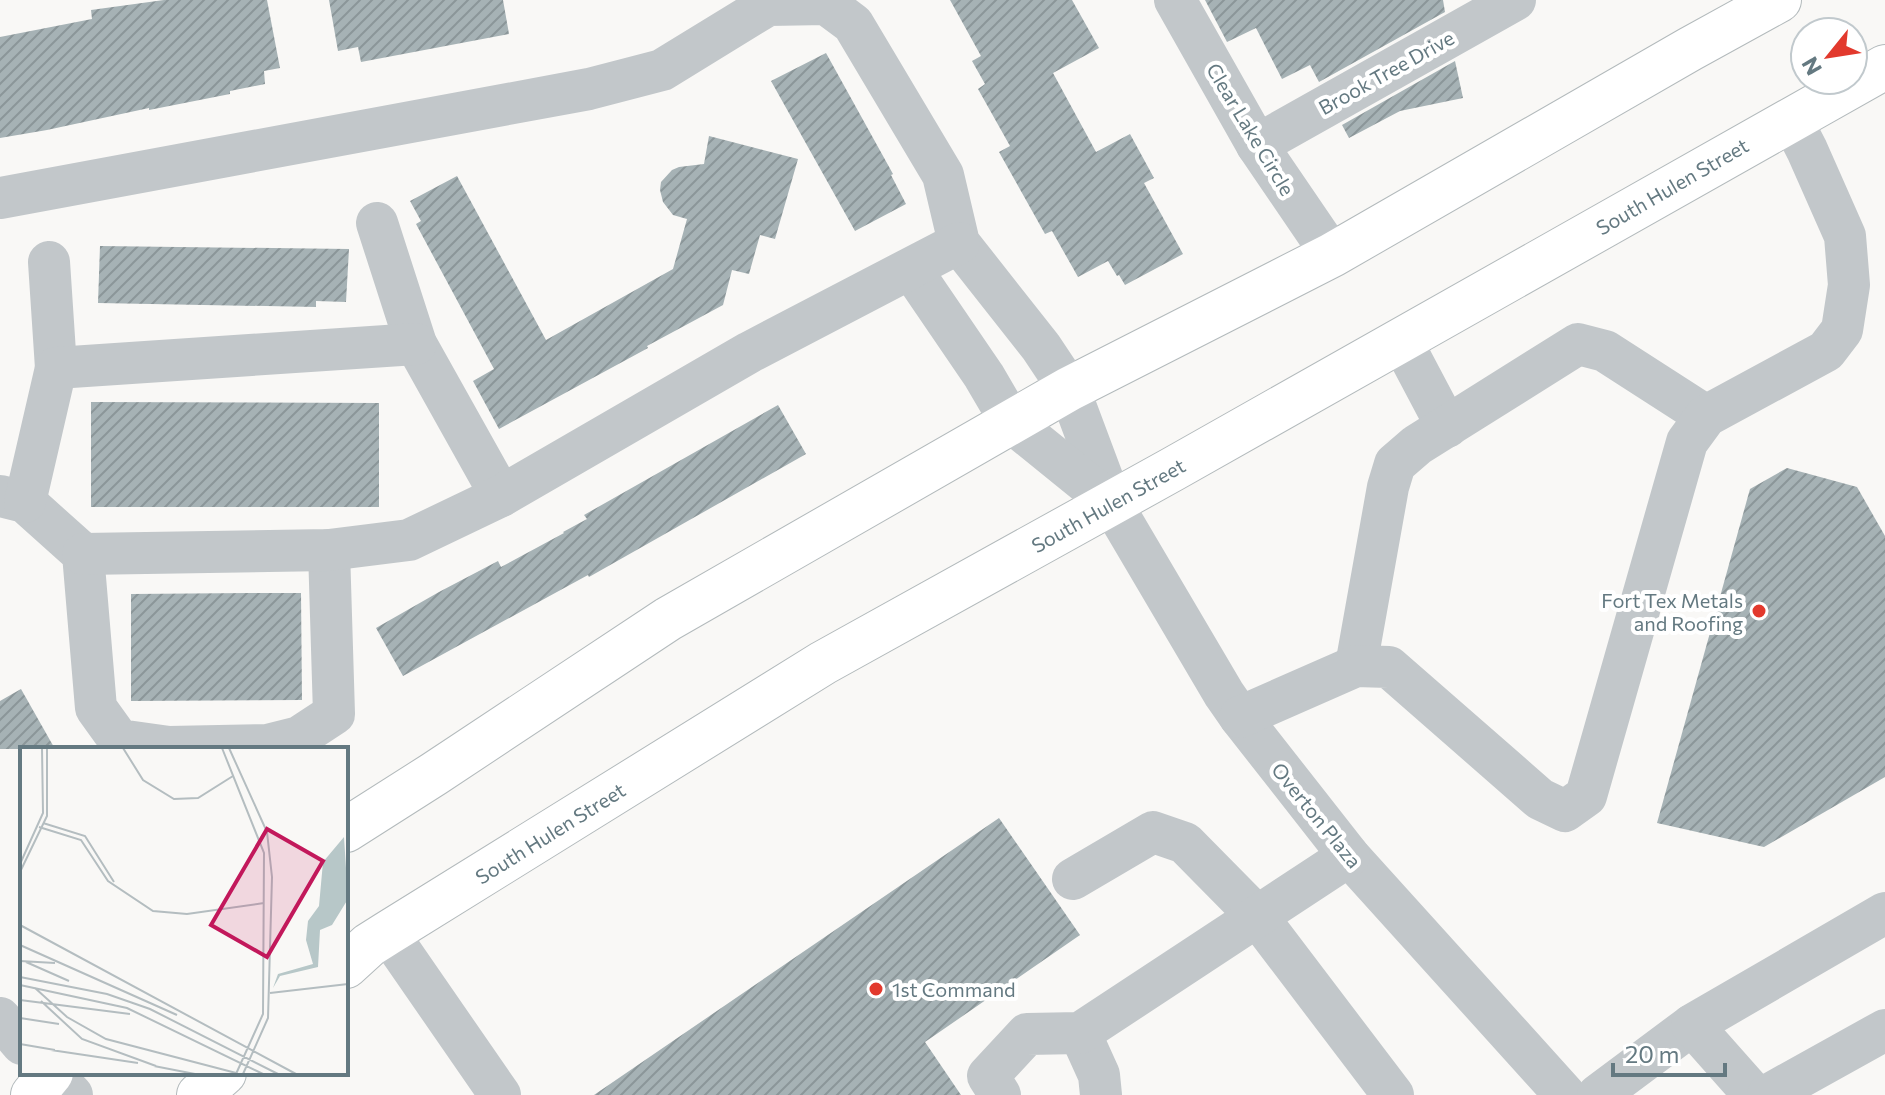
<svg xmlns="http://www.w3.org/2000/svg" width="1885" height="1095" viewBox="0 0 1885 1095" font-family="Commissioner,sans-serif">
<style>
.building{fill:url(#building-hatch)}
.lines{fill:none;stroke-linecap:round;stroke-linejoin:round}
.major-casing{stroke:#b3babc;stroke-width:46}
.minor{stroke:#c2c7ca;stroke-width:42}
.major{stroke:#fff;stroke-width:44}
.poi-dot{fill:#e2392d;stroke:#fff;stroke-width:3}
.labels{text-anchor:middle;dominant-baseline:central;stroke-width:8;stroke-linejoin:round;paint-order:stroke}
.street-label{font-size:20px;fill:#647981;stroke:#fff}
.poi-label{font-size:20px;fill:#647981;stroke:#fff;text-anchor:end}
.inset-road{fill:none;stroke:#b4bdc0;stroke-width:2}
.view{fill:#c2185b;fill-opacity:0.15;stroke:#c2185b;stroke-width:4}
.inset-edge{fill:none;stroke:#647981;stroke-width:4}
</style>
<defs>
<pattern id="building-hatch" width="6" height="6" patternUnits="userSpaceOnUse" patternTransform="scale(2)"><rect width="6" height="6" fill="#a6b2b5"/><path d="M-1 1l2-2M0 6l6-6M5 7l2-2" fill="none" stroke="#8b9699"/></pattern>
</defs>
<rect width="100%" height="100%" fill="#f9f8f6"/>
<!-- building -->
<g class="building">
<path d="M 164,0 L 267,0 L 280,68 L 264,71 L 265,84 L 230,91 L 230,94 L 149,110 L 149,108 L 47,130 L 0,138 L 0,37 L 92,19 L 91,10 Z"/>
<path d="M 329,0 L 503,0 L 509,34 L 361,62 L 358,47 L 338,51 Z"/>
<path d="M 950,0 L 1072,0 L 1099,48 L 1053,73 L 1096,152 L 1130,134 L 1154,178 L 1144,183 L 1183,254 L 1125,285 L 1119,275 L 1117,276 L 1108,261 L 1078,277 L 1052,231 L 1045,234 L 999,152 L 1010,146 L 978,89 L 985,84 L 972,61 L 981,56 Z"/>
<path d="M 1205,0 L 1443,0 L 1445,12 L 1319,82 L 1310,65 L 1282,79 L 1256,28 L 1227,42 Z"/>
<path d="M 826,53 L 893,174 L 891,175 L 906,204 L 855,231 L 771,81 Z"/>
<path d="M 1455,61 L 1463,98 L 1400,111 L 1349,138 L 1342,125 Z"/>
<path d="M 709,136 L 798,159 L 775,239 L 760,235 L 749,274 L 732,270 L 723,305 L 647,346 L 648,348 L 499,429 L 473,381 L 494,369 L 416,224 L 421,221 L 410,201 L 457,176 L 546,340 L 673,269 L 687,219 L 673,215 L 663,202 L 660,190 L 661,182 L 672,170 L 679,167 L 704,164 Z"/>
<path d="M 100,246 L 349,249 L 346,302 L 316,301 L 316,307 L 98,303 Z"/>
<path d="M 91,402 L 379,403 L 379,507 L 91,507 Z"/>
<path d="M 778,405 L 806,454 L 589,577 L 588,575 L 403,676 L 376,628 L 439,592 L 498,561 L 501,567 L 564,533 L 563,532 L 587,519 L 584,515 Z"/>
<path d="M 1787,468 L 1857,487 L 1885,536 L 1885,777 L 1764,847 L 1657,823 L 1750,489 Z"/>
<path d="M 249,593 L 301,593 L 302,700 L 131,701 L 131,594 Z"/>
<path d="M 21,689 L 55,749 L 0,749 L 0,701 Z"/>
<path d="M 999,818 L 1080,935 L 925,1042 L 961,1095 L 594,1095 Z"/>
</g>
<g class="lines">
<defs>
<g id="major">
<path d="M 346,830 L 434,774 L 668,619 L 1069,389 L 1332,255 L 1690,49 L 1779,0"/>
<path d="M 346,966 L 369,945 L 388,933 L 823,663 L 1173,469 L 1885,67"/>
<path d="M 33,1095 L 51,1073"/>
<path d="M 199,1095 L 224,1073"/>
</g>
</defs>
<!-- major casing -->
<use href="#major" class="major-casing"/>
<!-- minor -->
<g class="minor">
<path d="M 1175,0 L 1257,145 L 1332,255"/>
<path d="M 1257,145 L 1515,0"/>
<path d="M 0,198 L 589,89 L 662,70 L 768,5 L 826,4 L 853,24 L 943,175 L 959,243 L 1041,347 L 1069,389 L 1112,504 L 1224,694 L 1240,717 L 1349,856 L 1565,1095"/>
<path d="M 377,223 L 416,344 L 501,496"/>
<path d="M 49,262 L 56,368"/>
<path d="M 911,269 L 984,376 L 1011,422 L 1111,503"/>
<path d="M 1401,340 L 1447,427"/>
<path d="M 0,496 L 25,502 L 83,554 L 96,708 L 119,740 L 169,747 L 267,745 L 299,737 L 334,714 L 329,550"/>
<path d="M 25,502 L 56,368 L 416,344"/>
<path d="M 83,554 L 329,550 L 409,540 L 501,496 L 750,352 L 959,243"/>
<path d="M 1356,666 L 1388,487 L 1395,464 L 1417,445 L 1578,344 L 1605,351 L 1706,416"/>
<path d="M 1240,717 L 1356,666 L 1389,667 L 1540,799 L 1565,811 L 1586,796 L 1687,442 L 1706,416 L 1826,351 L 1842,330 L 1849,285 L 1845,236 L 1807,150 L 1791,119"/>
<path d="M 1073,879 L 1153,832 L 1185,843 L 1257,916 L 1393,1095"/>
<path d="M 388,933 L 500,1095"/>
<path d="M 0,1018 L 22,1044"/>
<path d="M 1080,1033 L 1099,1075 L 1101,1095"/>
<path d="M 51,1073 L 72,1095"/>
<path d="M 1000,1095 L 988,1076 L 1027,1034 L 1080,1033 L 1349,856"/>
<path d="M 1598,1095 L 1692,1025"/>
<path d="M 1754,1095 L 1692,1025 L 1885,913"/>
<path d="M 1768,1095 L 1885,1030"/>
</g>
<!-- major -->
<use href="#major" class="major"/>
</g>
<!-- markers -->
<g class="poi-dot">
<circle cx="1759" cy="611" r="8"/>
<circle cx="876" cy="989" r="8"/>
</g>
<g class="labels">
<!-- street labels -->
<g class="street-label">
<text transform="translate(1386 72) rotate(-29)">Brook Tree Drive</text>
<text transform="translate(1251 129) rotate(59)">Clear Lake Circle</text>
<text transform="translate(1672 186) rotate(-30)">South Hulen Street</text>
<text transform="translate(1108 505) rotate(-29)">South Hulen Street</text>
<text transform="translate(1317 815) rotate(51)">Overton Plaza</text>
<text transform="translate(550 833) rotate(-32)">South Hulen Street</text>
</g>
<!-- poi labels -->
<g class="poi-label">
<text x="1743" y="600">Fort Tex Metals<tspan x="1743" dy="23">and Roofing</tspan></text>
<text x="892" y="989" text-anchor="start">1st Command</text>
</g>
</g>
<!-- overview -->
<g transform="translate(20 747)">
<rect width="328" height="328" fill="#f9f8f6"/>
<path d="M 324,90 L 328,152 L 312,178 L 300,183 L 298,220 L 260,229 L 253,241 L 258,227 L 293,217 L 286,193 L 288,174 L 299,159 L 303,115 Z" fill="#b7c7c8"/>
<path class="inset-road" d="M 103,1 L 123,33 L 154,52 L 178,51 L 213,29M 202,1 L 244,106 L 243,267 L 216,327M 209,1 L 247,85 L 252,130 L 248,271 L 223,327M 23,76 L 65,89 L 94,135M 19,80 L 61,93 L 88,134 L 133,164 L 167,167 L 244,156M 0,117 L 23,66 L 22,1M 0,125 L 27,69 L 27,1M 0,178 L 276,327M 0,198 L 157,268M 0,214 L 35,216M 6,215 L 49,234M 0,230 L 87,247 L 130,262 L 258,327M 0,238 L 107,261 L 243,327M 15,241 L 47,270 L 86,292 L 220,327M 250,246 L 328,237M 0,253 L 110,267M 21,254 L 62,292 L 136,319M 0,271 L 39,277M 0,297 L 35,303M 31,303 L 118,316M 134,319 L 175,327"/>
<path class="view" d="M 247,82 L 303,114 L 247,210 L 191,178 Z"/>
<rect width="328" height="328" class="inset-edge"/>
</g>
<!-- north arrow -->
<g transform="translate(1829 56) rotate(240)"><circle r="38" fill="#ffffff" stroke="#c1c9cd" stroke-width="2"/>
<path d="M0-6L14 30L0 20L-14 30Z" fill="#e2392d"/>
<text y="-12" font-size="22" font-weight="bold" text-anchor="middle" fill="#647981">N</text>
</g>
<!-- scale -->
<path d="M1613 1063v12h112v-12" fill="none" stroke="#647981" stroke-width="4"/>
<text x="1625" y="1063" font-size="24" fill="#647981" stroke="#ffffff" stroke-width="6" paint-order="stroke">20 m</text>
</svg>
